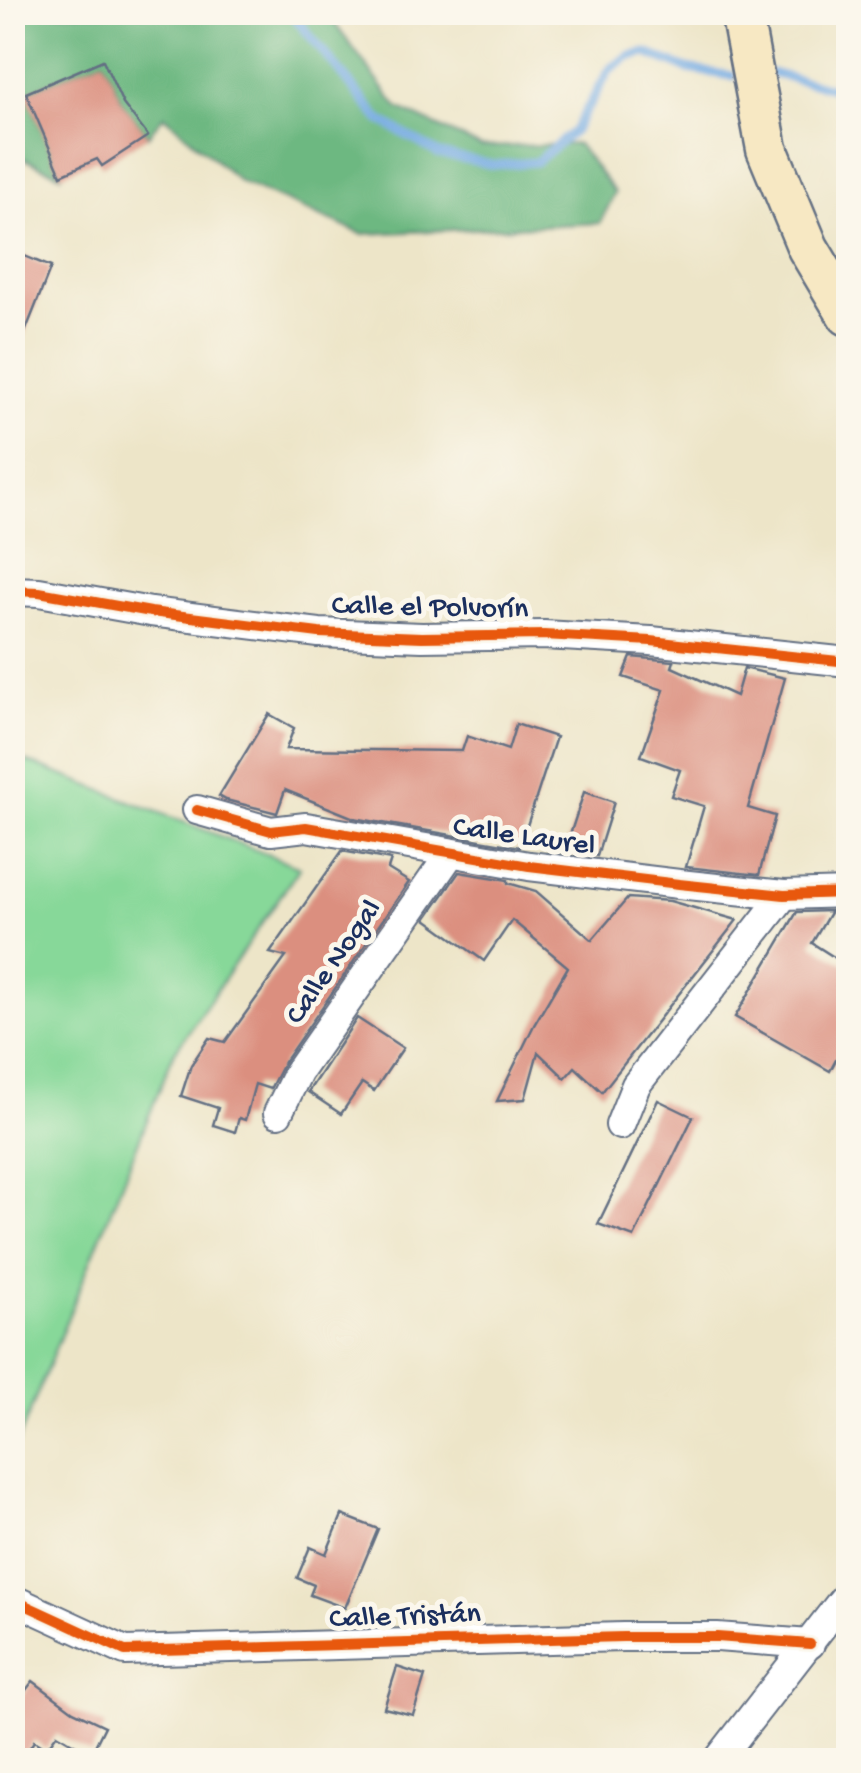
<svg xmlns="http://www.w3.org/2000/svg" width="861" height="1773" viewBox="0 0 861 1773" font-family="'Gochi Hand',sans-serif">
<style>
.green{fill:#87d899;stroke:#51847c;stroke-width:2.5}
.forest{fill:#6db881;stroke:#447470;stroke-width:2.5}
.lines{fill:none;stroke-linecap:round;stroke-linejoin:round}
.stream{stroke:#73aae2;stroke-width:9}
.building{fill:#db8f7f}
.street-casing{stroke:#646f83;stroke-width:32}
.secondary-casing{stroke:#646f83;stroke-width:45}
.street{stroke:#fff;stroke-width:28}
.secondary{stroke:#f7e8c3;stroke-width:40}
.cycleway-casing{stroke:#fbf7ec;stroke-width:16}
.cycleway{stroke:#e8590c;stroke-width:10}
.labels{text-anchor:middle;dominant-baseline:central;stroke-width:10;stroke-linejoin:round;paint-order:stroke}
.street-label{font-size:30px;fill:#1b2f5e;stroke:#fbf7ec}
</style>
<rect width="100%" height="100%" fill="#fbf7ec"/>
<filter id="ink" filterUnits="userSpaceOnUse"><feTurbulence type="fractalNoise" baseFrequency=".01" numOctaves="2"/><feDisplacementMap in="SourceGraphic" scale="20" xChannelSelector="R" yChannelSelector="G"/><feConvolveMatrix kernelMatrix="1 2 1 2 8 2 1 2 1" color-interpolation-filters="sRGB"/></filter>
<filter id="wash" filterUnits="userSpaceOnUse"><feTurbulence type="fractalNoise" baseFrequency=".0048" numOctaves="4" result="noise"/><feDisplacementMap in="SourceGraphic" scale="40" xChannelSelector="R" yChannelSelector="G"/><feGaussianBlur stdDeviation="2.25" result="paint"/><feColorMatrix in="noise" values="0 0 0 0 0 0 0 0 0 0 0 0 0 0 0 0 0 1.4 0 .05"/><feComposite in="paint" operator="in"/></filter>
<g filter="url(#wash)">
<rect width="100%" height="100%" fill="#ede5c8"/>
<!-- green -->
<path class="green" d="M 13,756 L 300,867 L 174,1053 L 13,1454 Z"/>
<!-- forest -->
<path class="forest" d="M 13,13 L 327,13 L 398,108 L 481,147 L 577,144 L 615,193 L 600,223 L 362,234 L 240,182 L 164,115 L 148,136 L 123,104 L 103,60 L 26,93 L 61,175 L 13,154 Z"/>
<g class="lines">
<!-- stream -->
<g class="stream">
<path d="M 290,12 L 380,120 L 439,154 L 495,165 L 536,162 L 574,131 L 610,69 L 629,56 L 646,53 L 687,69 L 732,76"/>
<path d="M 771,73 L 848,92"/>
</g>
</g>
<g id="blocks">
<!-- building -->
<g class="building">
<path d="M 103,60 L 123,104 L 148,136 L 102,166 L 97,159 L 61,175 L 26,93 Z"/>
<path d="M 12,251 L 51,267 L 14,360 L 12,360 Z"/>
<path d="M 631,657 L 674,661 L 672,667 L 736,696 L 744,668 L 785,678 L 748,808 L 775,816 L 759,875 L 686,867 L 704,806 L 671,796 L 680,770 L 641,756 L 664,690 L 623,677 Z"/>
<path d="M 269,714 L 294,728 L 286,749 L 462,751 L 467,736 L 508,750 L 516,724 L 556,737 L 520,847 L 354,818 L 285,790 L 277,813 L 226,800 L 219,796 Z"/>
<path d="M 584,792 L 614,802 L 597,856 L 566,847 Z"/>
<path d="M 342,851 L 391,860 L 388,869 L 409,882 L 284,1062 L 270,1089 L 255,1084 L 245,1120 L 239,1118 L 235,1132 L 213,1125 L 218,1108 L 181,1096 L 191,1065 L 209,1038 L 225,1042 L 286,957 L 270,953 Z"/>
<path d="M 459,872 L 508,880 L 508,883 L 536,891 L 592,940 L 628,898 L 670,901 L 737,920 L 602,1092 L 575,1067 L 565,1078 L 538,1052 L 525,1099 L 497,1101 L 534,1025 L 568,967 L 512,920 L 484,961 L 426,919 Z"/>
<path d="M 831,911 L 812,943 L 848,966 L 848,1037 L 830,1071 L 735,1017 L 797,912 Z"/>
<path d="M 357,1018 L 403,1048 L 374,1091 L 362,1083 L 341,1114 L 308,1092 Z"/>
<path d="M 658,1100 L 693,1117 L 634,1237 L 598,1224 Z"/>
<path d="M 342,1515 L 378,1529 L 345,1608 L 310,1595 L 314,1585 L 297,1578 L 310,1547 L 326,1554 Z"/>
<path d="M 397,1667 L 425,1676 L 413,1715 L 384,1708 Z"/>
<path d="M 33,1681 L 73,1711 L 105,1726 L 91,1754 L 57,1734 L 46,1749 L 34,1741 L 22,1760 L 12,1760 L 12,1708 Z"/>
</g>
</g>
</g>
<g filter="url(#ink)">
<use href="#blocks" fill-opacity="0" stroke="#646f83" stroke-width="2.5"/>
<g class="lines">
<defs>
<g id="street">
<path d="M 12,591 L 39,592 L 151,612 L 319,633 L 422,637 L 544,635 L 651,641 L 848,662"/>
<path d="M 197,810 L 271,831 L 306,827 L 529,866 L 679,884 L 784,895 L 848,893"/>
<path d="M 278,1113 L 298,1072 L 451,853"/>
<path d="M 620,1125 L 636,1085 L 784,895"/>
<path d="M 12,1599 L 125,1651 L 623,1637 L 717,1637 L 810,1644"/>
<path d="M 718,1760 L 848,1593"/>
</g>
<path id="secondary" d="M 741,12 L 767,149 L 808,248 L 848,315"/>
</defs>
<!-- street casing -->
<use href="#street" class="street-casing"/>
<!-- secondary casing -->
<use href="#secondary" class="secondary-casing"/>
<!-- street -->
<use href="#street" class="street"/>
<!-- secondary -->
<use href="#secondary" class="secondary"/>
<defs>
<g id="cycleway">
<path d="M 12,591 L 39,592 L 151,612 L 319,633 L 422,637 L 544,635 L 651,641 L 848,662"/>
<path d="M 197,810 L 271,831 L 306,827 L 529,866 L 679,884 L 784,895 L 848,893"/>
<path d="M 12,1599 L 125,1651 L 623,1637 L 717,1637 L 810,1644"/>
</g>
</defs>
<!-- cycleway casing -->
<use href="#cycleway" class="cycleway-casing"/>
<!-- cycleway -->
<use href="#cycleway" class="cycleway"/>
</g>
</g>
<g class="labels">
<!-- street labels -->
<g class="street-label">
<text transform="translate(430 609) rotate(1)">Calle el Polvorín</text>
<text transform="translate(524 838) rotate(8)">Calle Laurel</text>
<text transform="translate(335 963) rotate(-55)">Calle Nogal</text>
<text transform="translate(405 1618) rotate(-2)">Calle Tristán</text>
</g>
</g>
<!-- margin -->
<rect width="861" height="1773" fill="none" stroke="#fbf7ec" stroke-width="50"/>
</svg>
